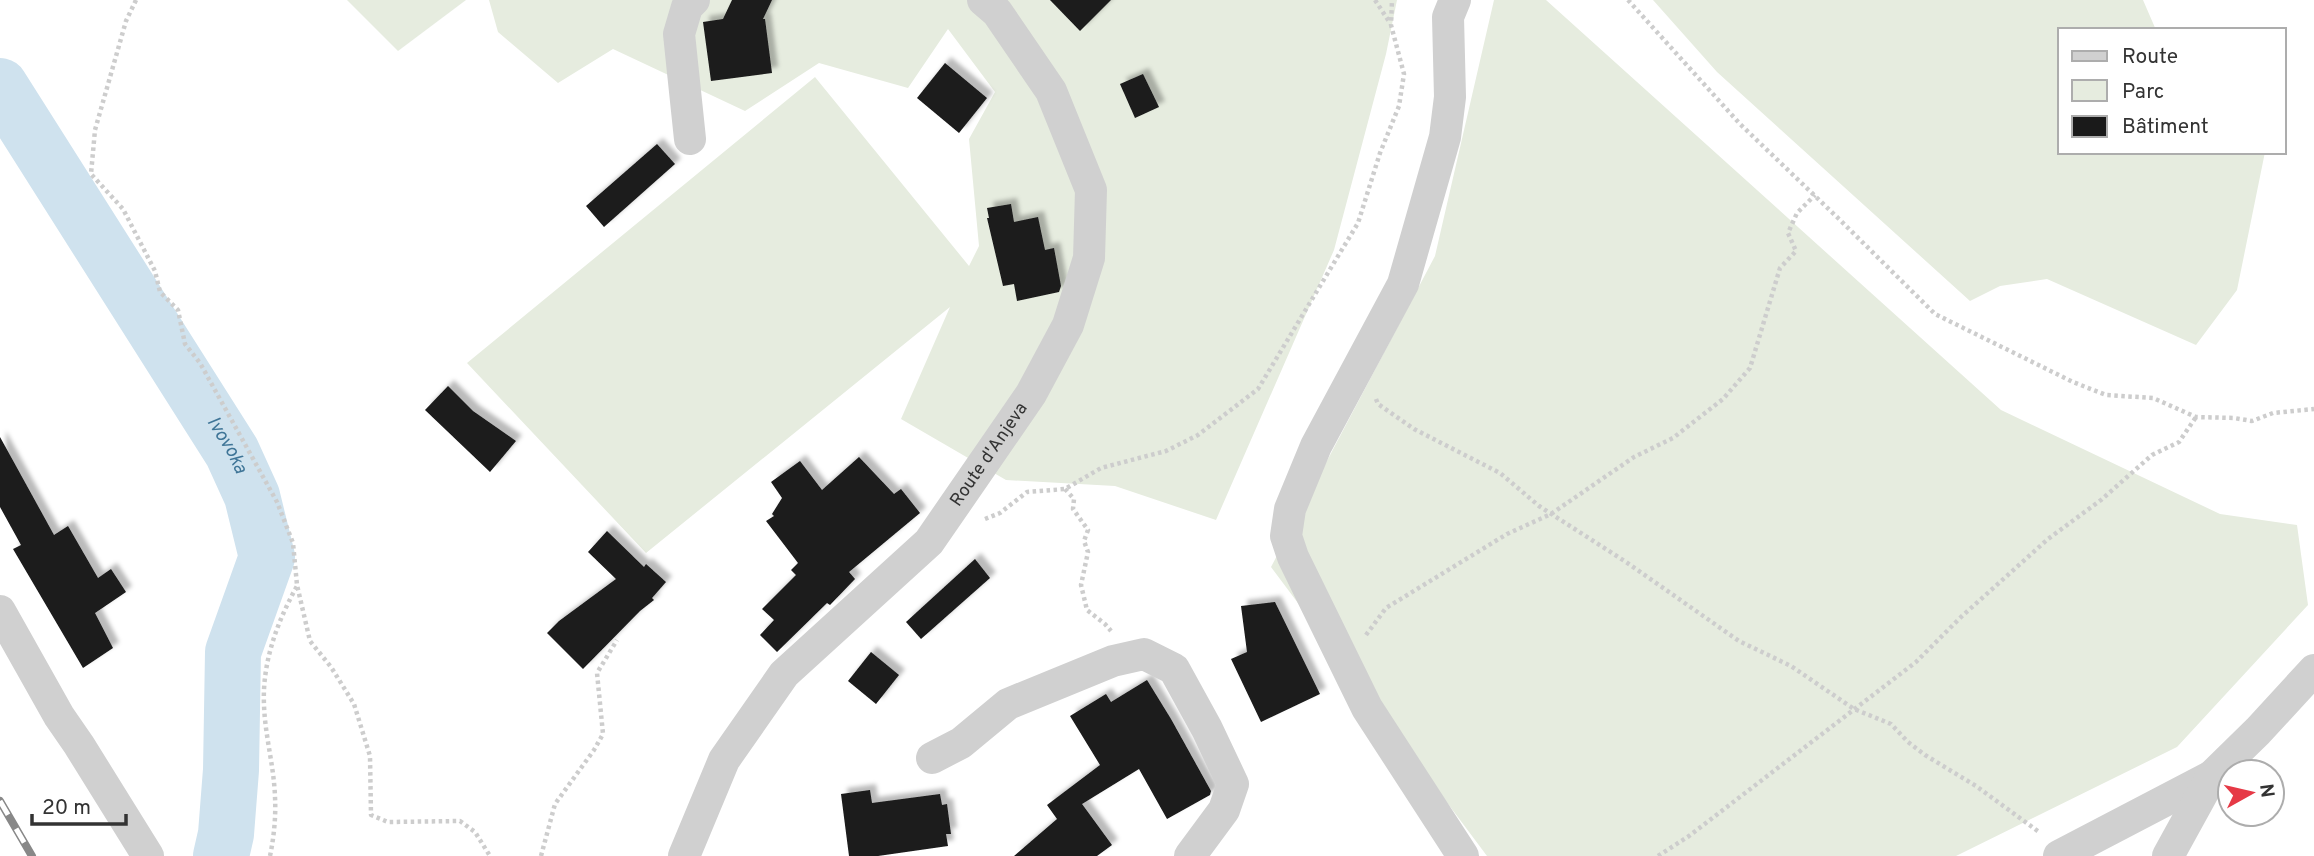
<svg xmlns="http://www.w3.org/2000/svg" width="2314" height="856" viewBox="0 0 2314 856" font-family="Overpass,sans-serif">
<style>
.green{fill:#e6ecdf}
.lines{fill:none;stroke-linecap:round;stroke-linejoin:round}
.river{stroke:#cfe2ee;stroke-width:56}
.building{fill:#1a1a1a;filter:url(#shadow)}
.path{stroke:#cdcdcd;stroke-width:4.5;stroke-dasharray:3.5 3.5;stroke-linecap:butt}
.minor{stroke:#d0d0d0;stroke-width:32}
.rail-casing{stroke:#888;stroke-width:8}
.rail{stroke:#fff;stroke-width:5;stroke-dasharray:16;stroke-linecap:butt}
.labels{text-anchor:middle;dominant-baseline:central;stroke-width:7;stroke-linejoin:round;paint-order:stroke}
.street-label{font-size:18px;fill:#333;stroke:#fff}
.water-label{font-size:19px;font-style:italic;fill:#3f7597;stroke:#fff}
</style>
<defs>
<filter id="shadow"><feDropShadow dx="6" dy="-6" stdDeviation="2" flood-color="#0004"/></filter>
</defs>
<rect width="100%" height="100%" fill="#fff"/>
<!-- green -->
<g class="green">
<path d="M 347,0 L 466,0 L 398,51 Z"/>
<path d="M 489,0 L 1397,0 L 1386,54 L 1334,250 L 1216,520 L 1115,486 L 1006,480 L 901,419 L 950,307 L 646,553 L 467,363 L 815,77 L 969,266 L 979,246 L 969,139 L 995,92 L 948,29 L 908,88 L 819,63 L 745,111 L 613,49 L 558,83 L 498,32 Z"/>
<path d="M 1494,0 L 1546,0 L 2001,410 L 2220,514 L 2297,525 L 2308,605 L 2177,747 L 1956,856 L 1487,856 L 1271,567 L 1435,256 Z"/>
<path d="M 1653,0 L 2143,0 L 2156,30 L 2060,30 L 2060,152 L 2265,152 L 2237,290 L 2196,345 L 2047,279 L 2000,286 L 1970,301 L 1717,72 Z"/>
</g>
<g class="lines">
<!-- river -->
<path class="river" id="s1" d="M 0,86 L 232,452 L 252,496 L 267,557 L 233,652 L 231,770 L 226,834 L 221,856"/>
</g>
<!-- building -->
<g class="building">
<path d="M 732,0 L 772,0 L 763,19 L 765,19 L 772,73 L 711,81 L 703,22 L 723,19 Z"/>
<path d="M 1050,0 L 1111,0 L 1080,31 Z"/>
<path d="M 945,63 L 987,98 L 959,133 L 917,98 Z"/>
<path d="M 1143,74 L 1159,107 L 1135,118 L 1120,84 Z"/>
<path d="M 657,144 L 675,164 L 604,227 L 586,206 Z"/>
<path d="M 1011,204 L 1014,222 L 1038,217 L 1045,250 L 1054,248 L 1061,286 L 1059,292 L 1017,301 L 1014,284 L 1003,286 L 987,218 L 989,218 L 987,208 Z"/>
<path d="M 448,386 L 473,411 L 516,441 L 490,472 L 425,410 Z"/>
<path d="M 0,437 L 54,535 L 68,526 L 98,578 L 111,569 L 126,592 L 95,613 L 113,648 L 83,668 L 13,549 L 21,545 L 0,507 Z"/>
<path d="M 859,457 L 894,494 L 901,489 L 920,513 L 849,572 L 855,579 L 830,605 L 827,603 L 777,652 L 760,635 L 774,620 L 762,609 L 796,575 L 791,570 L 798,563 L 766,521 L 774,516 L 772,514 L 782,498 L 771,482 L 800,461 L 822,490 Z"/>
<path d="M 607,531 L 644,567 L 646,564 L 666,582 L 652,598 L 654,600 L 640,611 L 583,669 L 547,633 L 559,621 L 616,579 L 588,552 Z"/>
<path d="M 975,559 L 990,578 L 921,639 L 906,622 Z"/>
<path d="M 1275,602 L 1320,694 L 1261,722 L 1231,659 L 1247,652 L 1241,606 Z"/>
<path d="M 871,652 L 899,675 L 876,704 L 848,681 Z"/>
<path d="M 1147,680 L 1171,719 L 1211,791 L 1210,795 L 1167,819 L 1139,769 L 1082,804 L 1112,845 L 1097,856 L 1014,856 L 1057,819 L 1047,805 L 1100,765 L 1070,716 L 1106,694 L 1111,702 Z"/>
<path d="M 870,790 L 872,803 L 940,794 L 942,805 L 947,804 L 951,834 L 946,834 L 948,846 L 878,856 L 849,856 L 841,794 Z"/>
</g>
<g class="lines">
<!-- path -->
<g class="path">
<path d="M 136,0 L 126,21 L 95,130 L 91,174 L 123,209 L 155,271 L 160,292 L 178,310 L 185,344 L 200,363 L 277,502 L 293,543 L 297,585 L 310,641 L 331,667 L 354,704 L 370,756 L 371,815 L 388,822 L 460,821 L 475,832 L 490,856"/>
<path d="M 1375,0 L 1390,23"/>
<path d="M 1628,0 L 1740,124 L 1839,219 L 1935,314 L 2073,382 L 2106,395 L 2153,398 L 2196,417 L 2234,418 L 2252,421 L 2273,413 L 2314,409"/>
<path d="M 1376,399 L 1378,404 L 1414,429 L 1500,473 L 1539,506 L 1626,562 L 1739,641 L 1791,666 L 1854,709 L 1891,724 L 1908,742 L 1925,755 L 1976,786 L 2039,832"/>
<path d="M 1065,489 L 1074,499 L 1073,509 L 1088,530 L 1084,541 L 1088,552 L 1081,585 L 1087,610 L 1105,624 L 1111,631"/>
<path d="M 985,519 L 1000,513 L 1027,492 L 1065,489 L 1101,468 L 1166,451 L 1198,435 L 1258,389 L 1358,223 L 1380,153 L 1399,106 L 1404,74 L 1391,25 L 1392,0"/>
<path d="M 1366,635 L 1386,608 L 1507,534 L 1551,514 L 1634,457 L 1673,438 L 1723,399 L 1750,368 L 1780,268 L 1796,251 L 1788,233 L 1797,213 L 1815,195"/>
<path d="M 270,856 C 274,837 276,816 275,797 C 274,766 265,736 264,705 C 262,663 277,622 297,586"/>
<path d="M 541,856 L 555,804 L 594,750 L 603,734 L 597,673 L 617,640"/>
<path d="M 1658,856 L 1689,836 L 1916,662 L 1961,617 L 2048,539 L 2101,500 L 2152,455 L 2179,442 L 2196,417"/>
</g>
<!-- minor -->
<g class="minor">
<path d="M 1455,0 L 1448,17 L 1450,97 L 1445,137 L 1403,284 L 1316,446 L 1290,509 L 1286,536 L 1293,557 L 1367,708 L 1463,856"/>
<path d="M 690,139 L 679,34 L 687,7 L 694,0"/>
<path d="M 0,611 L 59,716 L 79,745 L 148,856"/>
<path d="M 932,758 L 961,743 L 1008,704 L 1113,661 L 1144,654 L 1174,669 L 1207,729 L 1233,784 L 1224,810 L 1190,856"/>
<path id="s2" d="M 684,856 L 724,760 L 784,674 L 929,542 L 1031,394 L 1068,325 L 1089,258 L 1091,190 L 1051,91 L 997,12 L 983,0"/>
<path d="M 2059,856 L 2212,776"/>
<path d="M 2168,856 L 2212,776 L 2258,731 L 2314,670"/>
</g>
<defs>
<path id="rail" d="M 0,801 L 32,856"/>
</defs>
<!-- rail casing -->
<use href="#rail" class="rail-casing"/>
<!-- rail -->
<use href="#rail" class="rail"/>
</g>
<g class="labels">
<!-- street labels -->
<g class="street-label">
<text stroke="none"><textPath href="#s2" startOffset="511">Route d'Anjeva</textPath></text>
</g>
<!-- water labels -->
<g class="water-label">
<text stroke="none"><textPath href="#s1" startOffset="425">Ivovoka</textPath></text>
</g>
</g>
<!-- legend -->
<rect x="2058" y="28" width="228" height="126" fill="#ffffff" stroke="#adadad" stroke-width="2"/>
<rect x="2072" y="51" width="35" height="10" fill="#d0d0d0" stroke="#adadad" stroke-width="2"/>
<text x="2122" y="63" font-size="21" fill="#333333">Route</text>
<rect x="2072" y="80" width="35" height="21" fill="#e6ecdf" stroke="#adadad" stroke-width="2"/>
<text x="2122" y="98" font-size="21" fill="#333333">Parc</text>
<rect x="2072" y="116" width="35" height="21" fill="#1a1a1a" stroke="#adadad" stroke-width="2"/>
<text x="2122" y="133" font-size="21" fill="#333333">Bâtiment</text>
<!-- north arrow -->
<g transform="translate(2251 793) rotate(82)"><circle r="33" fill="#ffffff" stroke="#adadad" stroke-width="2"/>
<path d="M0-5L12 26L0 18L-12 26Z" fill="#e63946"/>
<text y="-10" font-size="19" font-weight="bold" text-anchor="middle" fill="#333333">N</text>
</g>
<!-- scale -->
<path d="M32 814v10h94v-10" fill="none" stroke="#333333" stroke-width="3.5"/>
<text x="42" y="814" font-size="21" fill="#333333" stroke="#ffffff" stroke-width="5" paint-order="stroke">20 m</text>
</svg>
